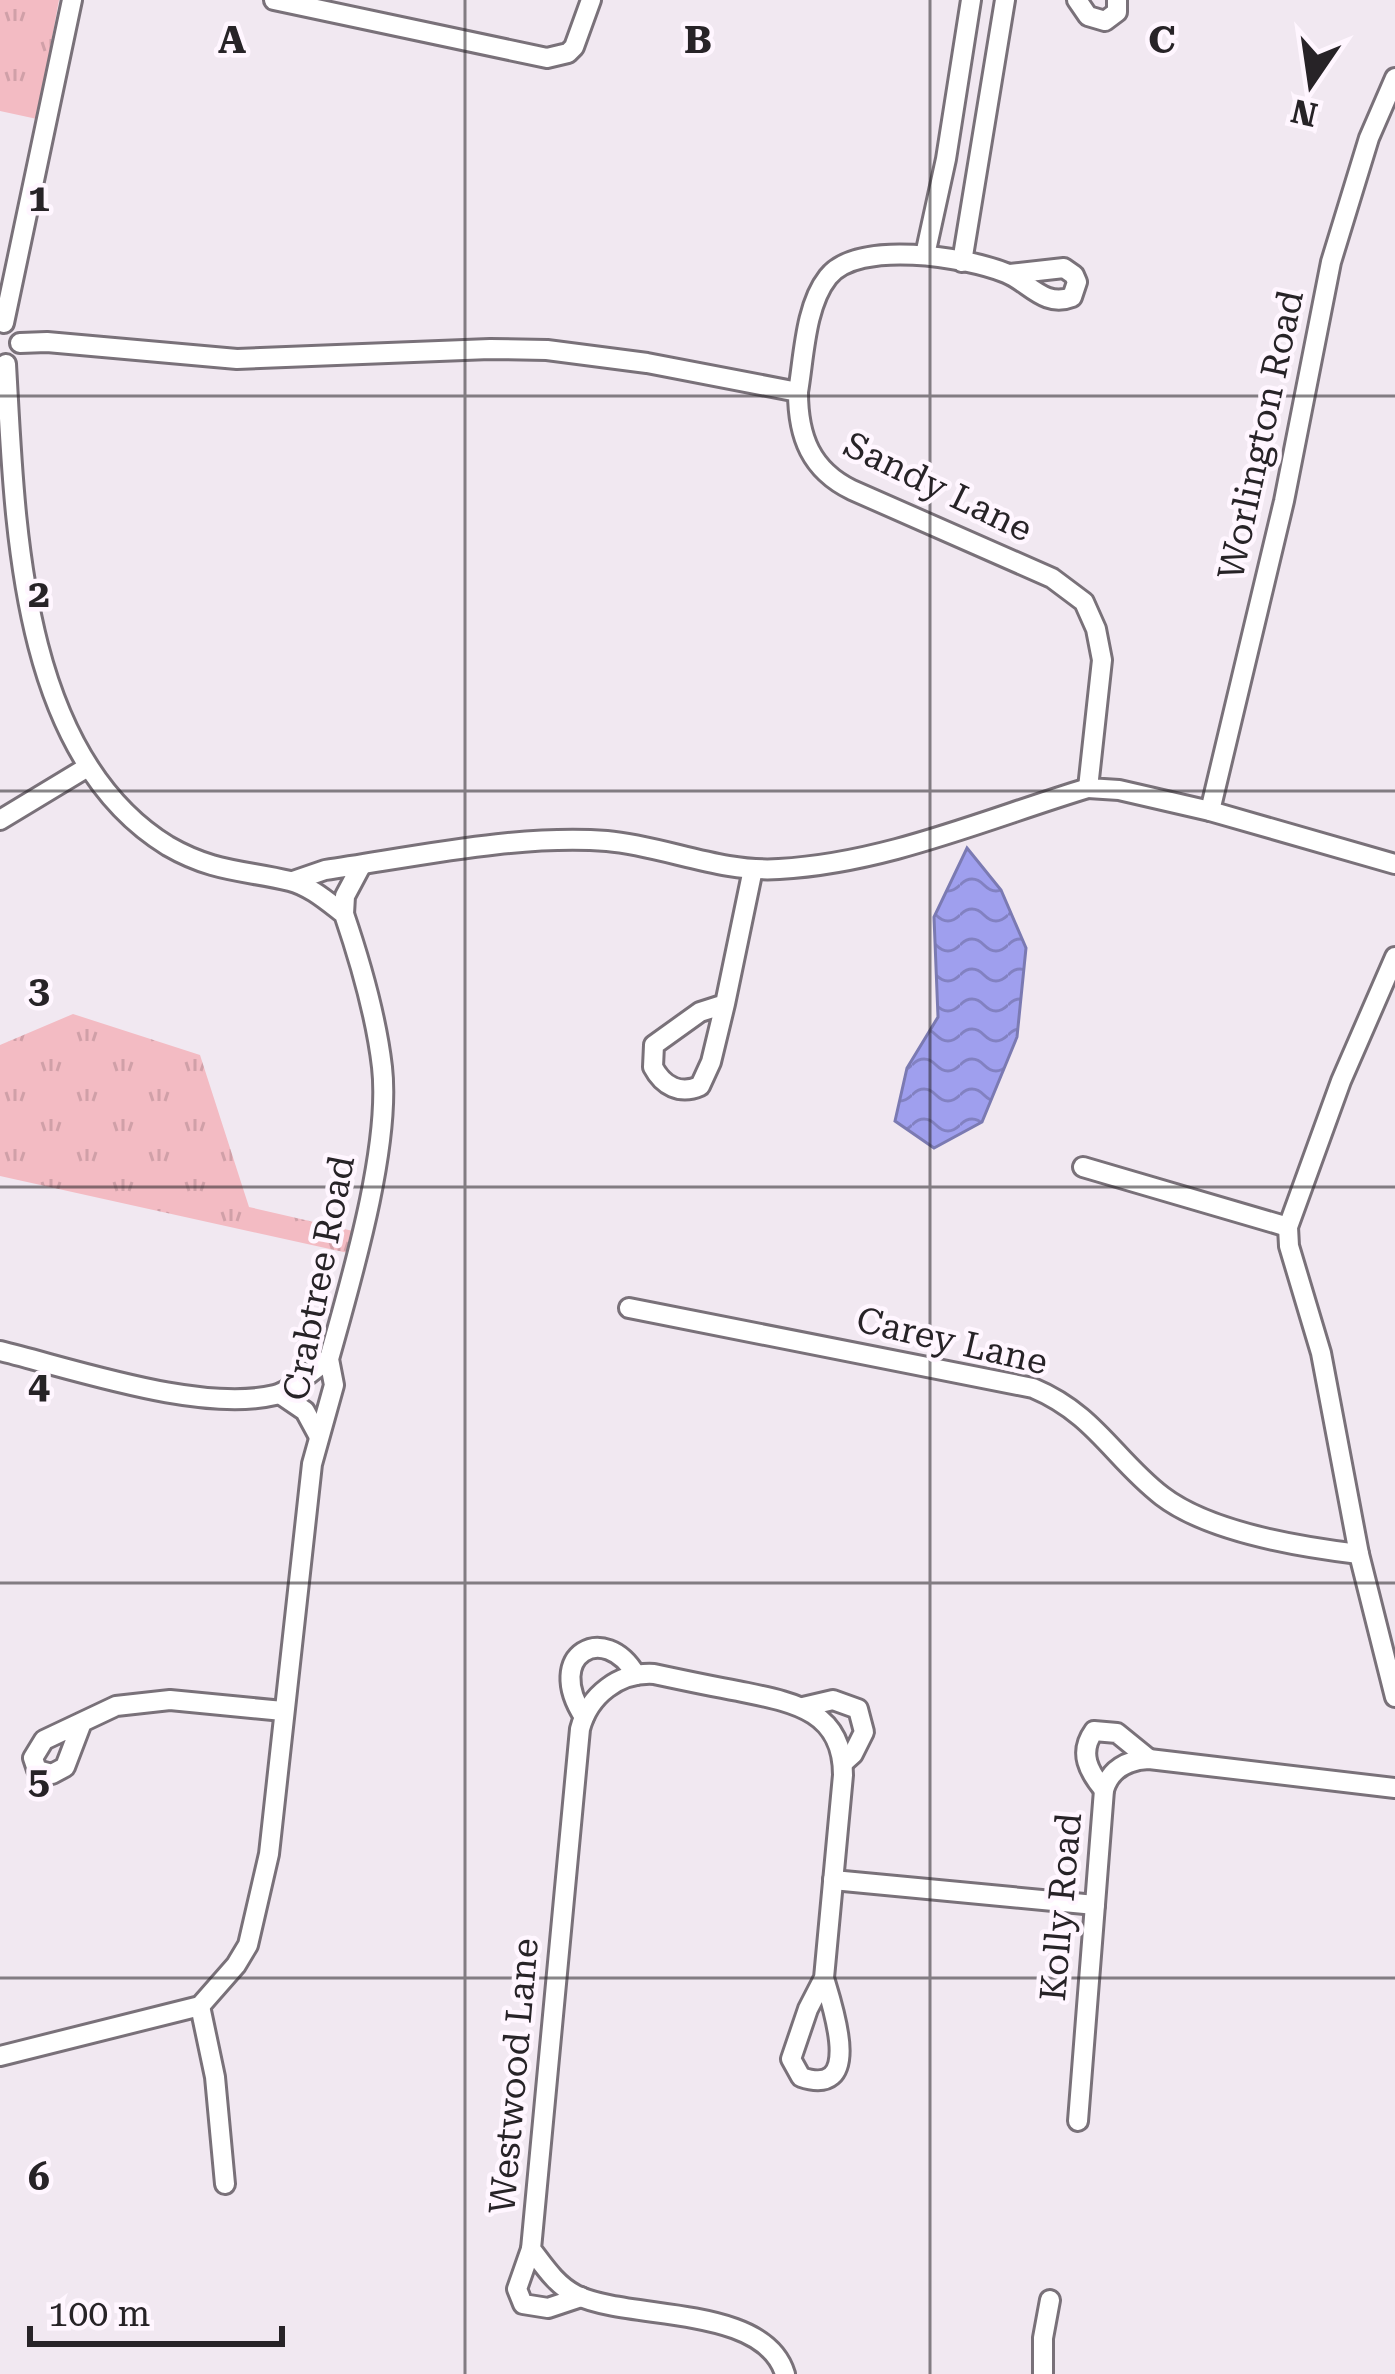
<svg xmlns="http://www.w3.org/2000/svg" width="1395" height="2374" viewBox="0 0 1395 2374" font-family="'Roboto Serif',serif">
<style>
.park{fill:url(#park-tufts)}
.water{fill:url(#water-waves);stroke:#7b7ab2;stroke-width:3}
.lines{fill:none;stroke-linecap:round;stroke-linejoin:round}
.minor-casing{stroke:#797179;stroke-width:24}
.minor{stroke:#fff;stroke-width:18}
.grid{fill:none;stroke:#272327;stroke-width:3;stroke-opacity:0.55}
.labels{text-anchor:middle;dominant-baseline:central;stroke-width:9;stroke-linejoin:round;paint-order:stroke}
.street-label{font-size:36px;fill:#272327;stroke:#fff6ff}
.grid-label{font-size:39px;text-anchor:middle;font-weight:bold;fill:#272327;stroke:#fff6ff;stroke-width:9;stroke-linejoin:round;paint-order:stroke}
</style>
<defs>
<pattern id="park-tufts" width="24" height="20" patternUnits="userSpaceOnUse" patternTransform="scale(3)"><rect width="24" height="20" fill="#f3bbc3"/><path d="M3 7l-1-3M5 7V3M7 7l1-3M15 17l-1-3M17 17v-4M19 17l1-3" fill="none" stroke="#d0a0a8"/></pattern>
<pattern id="water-waves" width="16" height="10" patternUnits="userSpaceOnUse" patternTransform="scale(3)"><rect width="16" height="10" fill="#9f9fee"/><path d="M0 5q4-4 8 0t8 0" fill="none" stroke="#8281c1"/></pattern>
</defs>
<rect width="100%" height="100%" fill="#f1e8f1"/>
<!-- park -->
<g class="park">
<path d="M 0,0 L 59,0 L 37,119 L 0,111 Z"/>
<path d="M 73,1014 L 200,1055 L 249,1207 L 353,1231 L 348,1253 L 0,1176 L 0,1045 Z"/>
</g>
<!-- water -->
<path class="water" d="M 967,848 L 1001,890 L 1026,948 L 1017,1037 L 982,1122 L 934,1148 L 895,1121 L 907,1068 L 938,1017 L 934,917 Z"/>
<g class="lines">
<defs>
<g id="minor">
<path d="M 274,0 L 547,58 L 568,53 L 574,47 L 591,0"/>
<path d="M 1077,0 L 1088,16 L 1105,21 L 1117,12 L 1117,0"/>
<path d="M 925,255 L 946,159 L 971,0"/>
<path d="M 962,262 L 1005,0"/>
<path d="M 4,323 L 72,0"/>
<path d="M 20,343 L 47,342 L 237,359 L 490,349 L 547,350 L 647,363 L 798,392 C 798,437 811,470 852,490 L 1052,578 L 1084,602 L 1096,629 L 1102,660 L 1088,788 L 1119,790 L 1210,811 L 1395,864"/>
<path d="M 798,392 C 804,357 805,306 828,277 C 858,239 966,257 1006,273 C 1029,282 1044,308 1072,297 L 1077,282 L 1074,275 L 1064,268 L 1010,274"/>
<path d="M 1210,811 L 1284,501 L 1331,262 L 1369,138 L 1395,78"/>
<path d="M 0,820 L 86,768"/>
<path d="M 293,881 L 325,870 C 414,857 518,834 607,841 C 664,846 721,873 779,869 C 886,863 986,819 1088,788"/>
<path d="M 344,914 L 345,896 L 361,866"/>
<path d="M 1395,957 L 1341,1081 L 1288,1227 L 1289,1246 L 1321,1353 L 1359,1554 L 1395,1697"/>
<path d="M 725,1004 L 711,1062 L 700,1086 C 680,1095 663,1086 653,1067 L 654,1045 L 700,1012 L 725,1004 L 753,869"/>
<path d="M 1083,1167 L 1288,1227"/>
<path d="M 629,1308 L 1033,1388 C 1095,1414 1114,1459 1162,1496 C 1209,1532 1300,1547 1359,1554"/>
<path d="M 0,1351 C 74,1369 201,1413 275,1395 C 292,1391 313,1369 329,1359"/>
<path d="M 280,1394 L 305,1411 L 318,1435"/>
<path d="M 803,1707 L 833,1700 L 858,1709 L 864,1732 L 853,1754 L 843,1763"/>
<path d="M 584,1717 C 543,1654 605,1621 636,1675"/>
<path d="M 81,1725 L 65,1767 L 52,1774 L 37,1770 L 33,1758 L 44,1740 L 116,1706 L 170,1700 L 283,1711"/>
<path d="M 1104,1790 C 1089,1772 1078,1753 1094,1731 L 1117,1733 L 1149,1759"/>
<path d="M 833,1880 L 1095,1905"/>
<path d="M 200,2006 L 215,2077 L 225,2184"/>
<path d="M 0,2056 L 200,2006 L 236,1965 L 248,1945 L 269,1854 L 312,1464 L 334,1385 L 329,1359 C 351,1280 391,1147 382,1067 C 376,1015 361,964 344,914 C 328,902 310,886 290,881 C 243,870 213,872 168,846 C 18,754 15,520 6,364"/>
<path d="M 1078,2121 L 1104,1790 C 1110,1769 1127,1760 1149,1759 L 1395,1788"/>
<path d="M 531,2249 L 517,2289 L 523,2304 L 548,2308 L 581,2297"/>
<path d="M 785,2374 C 764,2304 630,2321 576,2295 C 556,2285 544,2266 531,2249 L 580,1729 C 589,1695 619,1672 654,1674 C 682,1680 710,1686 738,1691 C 791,1702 843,1709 843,1775 L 824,1978 L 808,2009 L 791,2059 L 801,2077 C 865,2099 832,2005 824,1978"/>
<path d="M 1043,2374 L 1043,2338 L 1050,2300"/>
</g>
</defs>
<!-- minor casing -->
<use href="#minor" class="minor-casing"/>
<!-- minor -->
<use href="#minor" class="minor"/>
</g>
<!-- grid -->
<path class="grid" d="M 465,0 L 465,2374M 930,0 L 930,2374M 0,396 L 1395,396M 0,791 L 1395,791M 0,1187 L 1395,1187M 0,1583 L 1395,1583M 0,1978 L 1395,1978"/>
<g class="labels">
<!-- street labels -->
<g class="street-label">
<text transform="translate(1261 435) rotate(-78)">Worlington Road</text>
<text transform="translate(938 487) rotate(26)">Sandy Lane</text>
<text transform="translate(319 1278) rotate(-79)">Crabtree Road</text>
<text transform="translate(952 1341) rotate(13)">Carey Lane</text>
<text transform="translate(1061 1907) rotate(-85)">Kolly Road</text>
<text transform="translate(514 2076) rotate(-85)">Westwood Lane</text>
</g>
</g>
<g class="grid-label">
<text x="232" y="53">A</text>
<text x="698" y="53">B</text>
<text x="1162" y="53">C</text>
<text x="39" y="211">1</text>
<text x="39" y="607">2</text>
<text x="39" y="1003">3</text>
<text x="39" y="1398">4</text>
<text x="39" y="1794">5</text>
<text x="39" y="2190">6</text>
</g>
<!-- north arrow -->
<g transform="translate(1311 84) rotate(193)" stroke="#fff6ff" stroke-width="9" paint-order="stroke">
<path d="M0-9L21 45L0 30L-21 45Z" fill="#272327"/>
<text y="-18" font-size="33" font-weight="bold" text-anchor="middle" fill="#272327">N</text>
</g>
<!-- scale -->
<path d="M30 2326v18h252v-18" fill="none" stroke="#272327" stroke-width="6"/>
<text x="48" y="2326" font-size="36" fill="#272327" stroke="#fff6ff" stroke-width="9" paint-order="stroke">100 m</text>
</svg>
